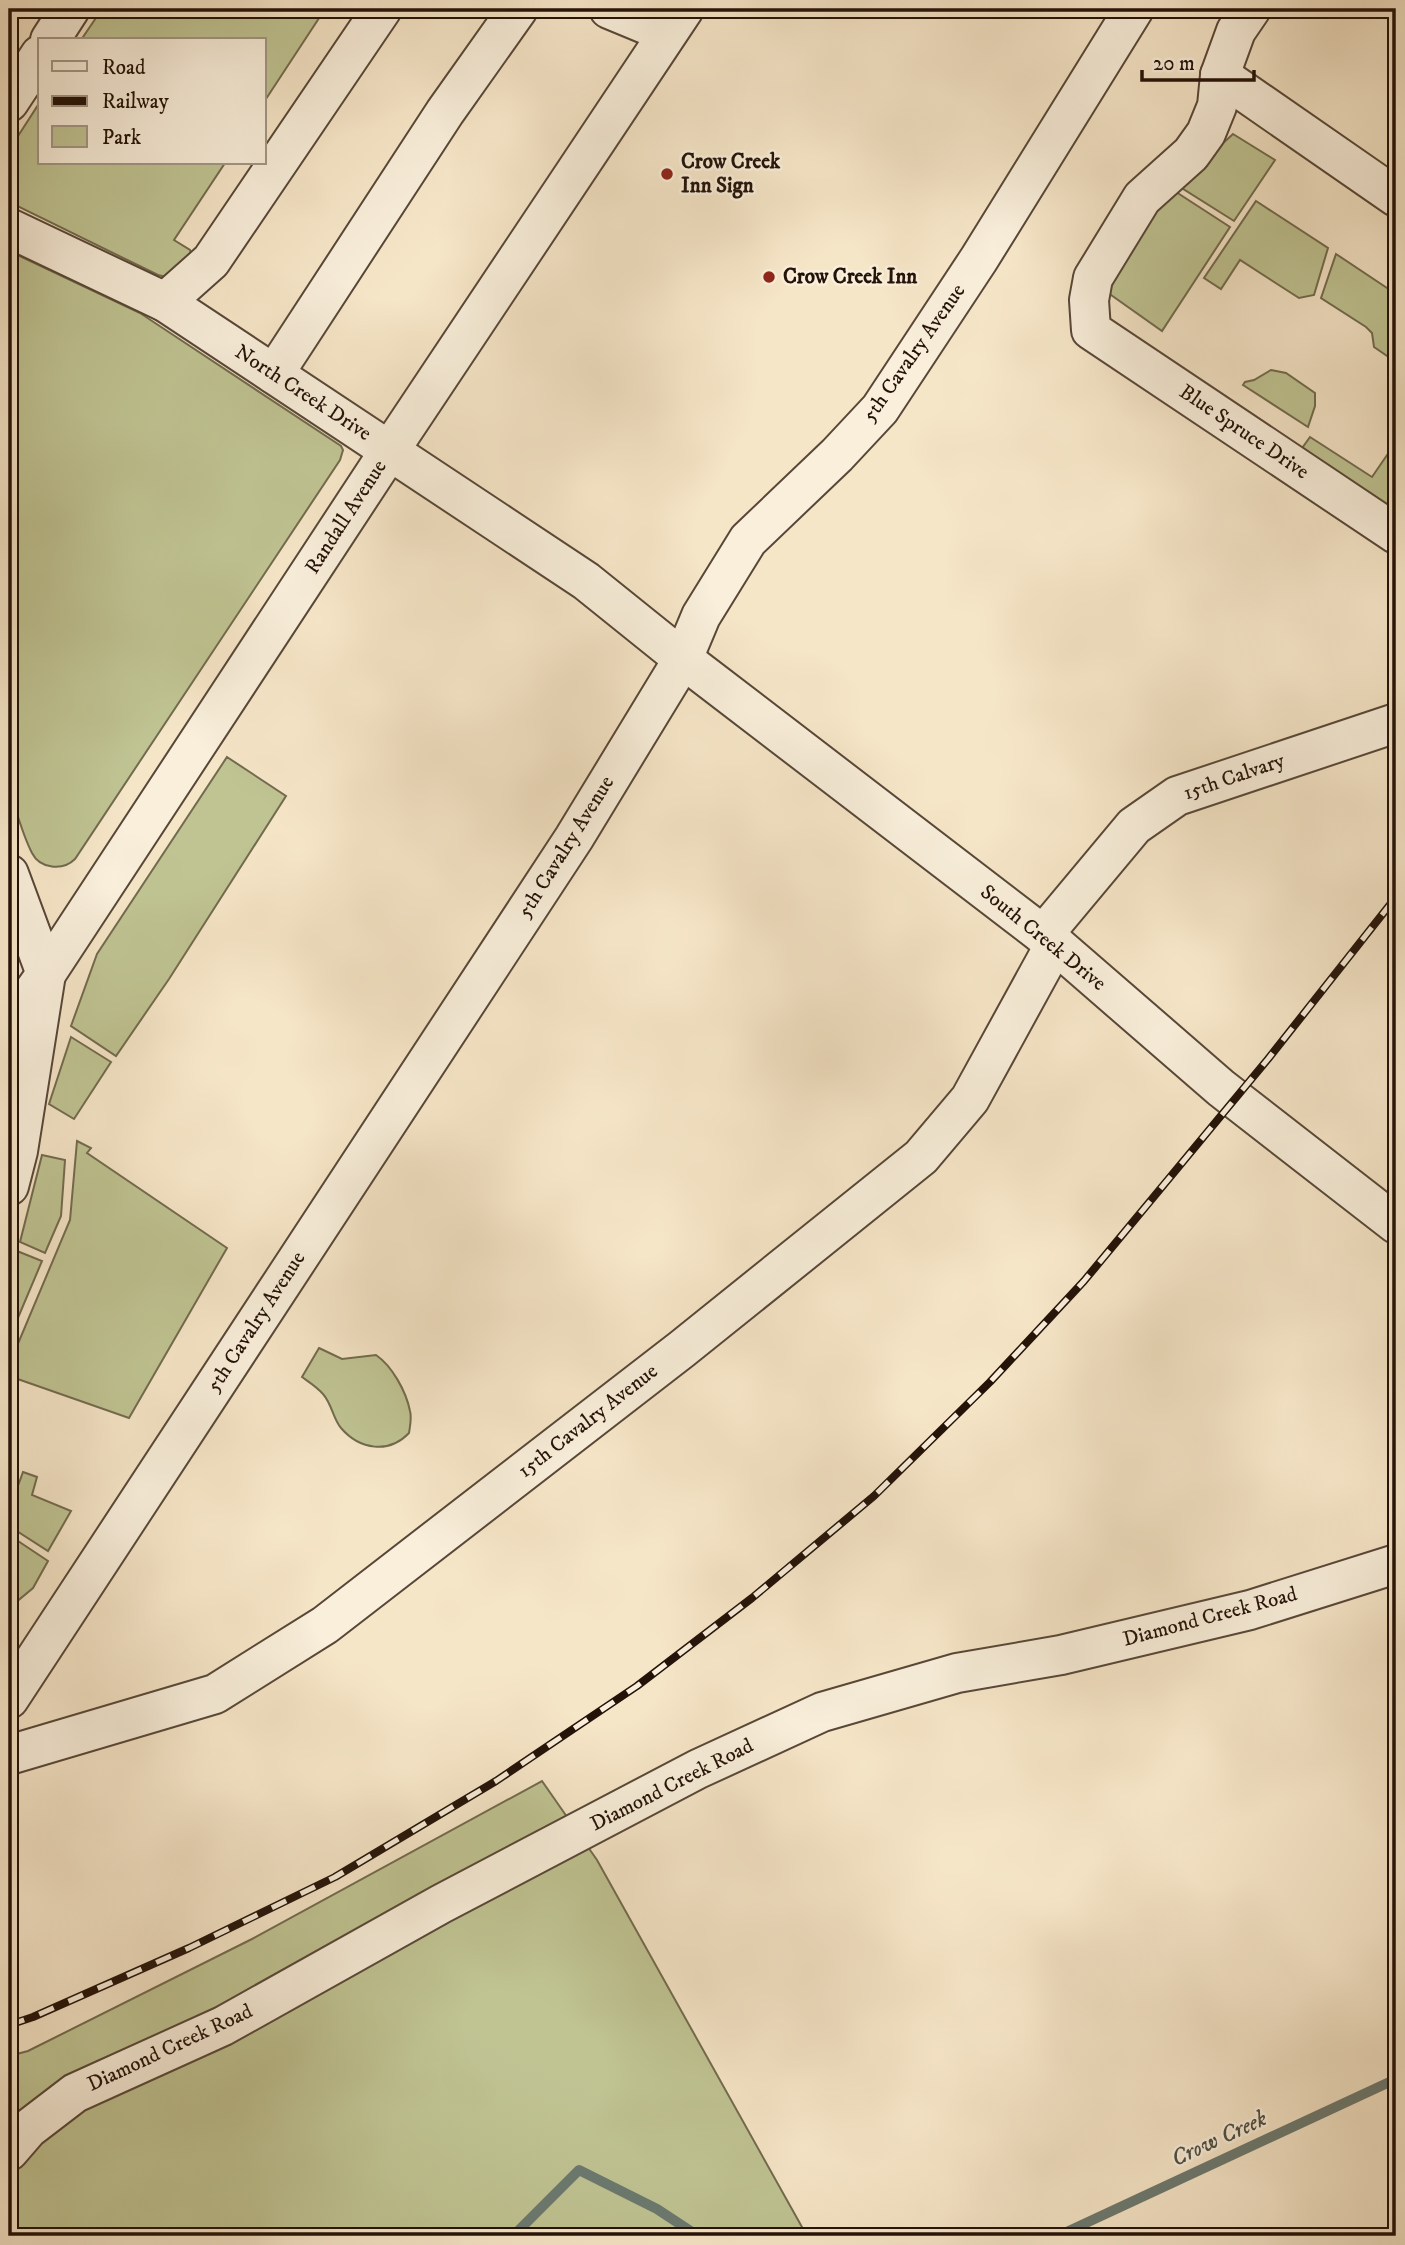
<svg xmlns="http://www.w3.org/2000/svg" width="1405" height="2245" viewBox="0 0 1405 2245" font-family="'IM FELL DW Pica',serif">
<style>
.green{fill:#c0c493;stroke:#726b4e;stroke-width:2}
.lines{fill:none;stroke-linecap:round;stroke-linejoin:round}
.stream{stroke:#6c7a71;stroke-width:10}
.minor-casing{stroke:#584738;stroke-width:42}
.minor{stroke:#f9efdb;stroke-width:38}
.rail-casing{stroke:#231208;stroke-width:8}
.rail{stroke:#f9efdb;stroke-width:5;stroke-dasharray:16;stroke-linecap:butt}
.poi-dot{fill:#8f2418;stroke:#f9efdb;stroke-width:2.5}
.labels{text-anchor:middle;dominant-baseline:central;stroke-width:5;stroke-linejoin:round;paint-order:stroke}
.poi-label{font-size:21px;font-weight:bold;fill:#231208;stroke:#f9efdb;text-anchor:start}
.street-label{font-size:21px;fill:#231208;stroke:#f9efdb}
.water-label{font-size:23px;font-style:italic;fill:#4e4f45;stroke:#f9efdb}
</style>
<rect width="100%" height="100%" fill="#f6e6c8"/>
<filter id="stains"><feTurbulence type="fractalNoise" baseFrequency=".00286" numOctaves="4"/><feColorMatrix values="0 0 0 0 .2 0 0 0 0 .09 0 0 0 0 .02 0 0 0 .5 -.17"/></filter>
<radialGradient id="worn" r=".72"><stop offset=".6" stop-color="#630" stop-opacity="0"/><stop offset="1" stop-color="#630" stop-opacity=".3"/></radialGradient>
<!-- green -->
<g class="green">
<path d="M 102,9 L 325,9 L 264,102 L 264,40 L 81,40 Z"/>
<path d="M 40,102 L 40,163 L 225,163 L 174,240 L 190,250 L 195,264 L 174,279 L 158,275 L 9,202 L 9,150 Z"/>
<path d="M 1233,134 L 1275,160 L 1234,221 L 1177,185 Z"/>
<path d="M 1173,190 L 1230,227 L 1162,331 L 1104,290 L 1157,204 Z"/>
<path d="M 1256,201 L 1328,248 L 1314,295 L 1299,298 L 1240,260 L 1221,289 L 1204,278 Z"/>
<path d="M 9,251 L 140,313 L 341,446 L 343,450 L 340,460 L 75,859 C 63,871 40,869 32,853 C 22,834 16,809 9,789 Z"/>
<path d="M 1336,254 L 1396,294 L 1396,362 L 1374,347 L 1372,333 L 1366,327 L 1321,298 Z"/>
<path d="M 1271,370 L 1286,373 L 1315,393 L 1315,406 L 1308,427 L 1243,385 L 1245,382 L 1254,380 Z"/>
<path d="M 1310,437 L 1372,477 L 1396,442 L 1396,518 L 1300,451 Z"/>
<path d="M 227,757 L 286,796 L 169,979 L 116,1056 L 71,1026 L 97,954 Z"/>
<path d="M 71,1037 L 111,1062 L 74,1119 L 49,1104 Z"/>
<path d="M 77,1141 L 91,1148 L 87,1153 L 227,1248 L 129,1418 L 9,1376 L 9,1365 L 70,1220 Z"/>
<path d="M 42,1155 L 65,1160 L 61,1216 L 45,1253 L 20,1242 Z"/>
<path d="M 17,1251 L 42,1261 L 9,1339 L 9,1276 Z"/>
<path d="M 319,1348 L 342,1359 L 376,1355 C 392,1366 406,1391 410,1411 C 412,1418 410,1426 409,1433 C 389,1454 360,1450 341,1428 C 333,1419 332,1404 323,1394 C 317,1387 309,1382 302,1377 Z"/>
<path d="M 23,1472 L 37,1477 L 32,1495 L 71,1511 L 48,1551 L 9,1526 L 9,1492 L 15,1494 Z"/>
<path d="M 9,1535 L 48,1561 L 33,1588 L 9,1608 Z"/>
<path d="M 542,1781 L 597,1860 L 807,2236 L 9,2236 L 9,2056 L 28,2051 L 252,1939 Z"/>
</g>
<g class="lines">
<!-- stream -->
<g class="stream">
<path d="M 513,2236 L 579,2170 L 657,2209 L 698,2236"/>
<path d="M 1058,2236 L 1396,2079"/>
</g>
<defs>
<g id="minor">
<path d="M 609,9 L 667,33"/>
<path d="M 1251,9 L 1236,31 L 1220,75 L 1217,106 L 1206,133 L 1191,154 L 1142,198 L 1093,278 L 1089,300 L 1091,330 L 1396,534"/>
<path d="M 50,40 L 70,9"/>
<path d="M 1220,75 L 1396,197"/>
<path d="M 9,102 L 40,55"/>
<path d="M 9,228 L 165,302 L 586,581 L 683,659 L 1055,944 L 1221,1088 L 1396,1224"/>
<path d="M 165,302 L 211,261 L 382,9"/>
<path d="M 274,374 L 445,112 L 518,9"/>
<path d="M 9,874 L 46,974 L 18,1151 L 9,1186"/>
<path d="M 1043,935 L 1134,826 L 1177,796 L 1396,723"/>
<path d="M 9,1026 L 46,974 L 390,450 L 684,9"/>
<path d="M 9,1699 L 574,838 L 683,659 L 701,616 L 748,540 L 837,455 L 880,409 L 979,259 L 1134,9"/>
<path d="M 9,1755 L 215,1694 L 325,1625 L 682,1349 L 921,1157 L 970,1099 L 1055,944"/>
<path d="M 9,2151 L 28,2129 L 75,2093 L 223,2026 L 441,1904 L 698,1769 L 822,1712 L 957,1673 L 1061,1655 L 1250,1610 L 1396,1564"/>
</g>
</defs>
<!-- minor casing -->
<use href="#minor" class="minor-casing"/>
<!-- minor -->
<use href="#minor" class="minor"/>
<defs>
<path id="rail" d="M 9,2025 L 33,2017 L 189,1948 L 335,1877 L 496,1781 L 637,1686 L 752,1598 L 874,1496 L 990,1382 L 1084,1281 L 1268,1059 L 1396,897"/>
</defs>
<!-- rail casing -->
<use href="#rail" class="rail-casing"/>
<!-- rail -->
<use href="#rail" class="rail"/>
</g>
<!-- markers -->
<g class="poi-dot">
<circle cx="667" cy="174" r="7"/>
<circle cx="769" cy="277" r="7"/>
</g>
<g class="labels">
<!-- poi labels -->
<g class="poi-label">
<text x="681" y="162">Crow Creek<tspan x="681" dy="24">Inn Sign</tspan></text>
<text x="783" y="277">Crow Creek Inn</text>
</g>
<!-- street labels -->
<g class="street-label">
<text transform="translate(914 353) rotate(-55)">5th Cavalry Avenue</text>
<text transform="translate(303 393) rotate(33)">North Creek Drive</text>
<text transform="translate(1244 432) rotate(34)">Blue Spruce Drive</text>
<text transform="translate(346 517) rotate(-57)">Randall Avenue</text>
<text transform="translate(1234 777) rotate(-19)">15th Calvary</text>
<text transform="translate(566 847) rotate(-58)">5th Cavalry Avenue</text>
<text transform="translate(1043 938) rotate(39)">South Creek Drive</text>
<text transform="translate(256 1322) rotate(-57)">5th Cavalry Avenue</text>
<text transform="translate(588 1421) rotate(-38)">15th Cavalry Avenue</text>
<text transform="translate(1210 1617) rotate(-15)">Diamond Creek Road</text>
<text transform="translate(672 1785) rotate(-27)">Diamond Creek Road</text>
<text transform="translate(170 2048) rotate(-25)">Diamond Creek Road</text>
</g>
<!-- water labels -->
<g class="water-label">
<text transform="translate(1219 2139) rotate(-25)">Crow Creek</text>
</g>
</g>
<!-- margin -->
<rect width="1405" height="2245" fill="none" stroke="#f6e6c8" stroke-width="35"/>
<rect x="10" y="10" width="1384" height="2224" fill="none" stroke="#231208" stroke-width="3.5"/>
<rect x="18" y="18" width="1370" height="2210" fill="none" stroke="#231208" stroke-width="2"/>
<!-- legend -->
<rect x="38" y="38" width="228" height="126" fill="#f9efdb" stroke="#a39787" stroke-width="2"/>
<rect x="52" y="61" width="35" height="10" fill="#f9efdb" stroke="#a39787" stroke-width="2"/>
<text x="102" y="74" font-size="21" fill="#231208">Road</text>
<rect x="52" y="96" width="35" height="10" fill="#231208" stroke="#a39787" stroke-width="2"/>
<text x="102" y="108" font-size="21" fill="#231208">Railway</text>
<rect x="52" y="126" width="35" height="21" fill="#c0c493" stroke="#a39787" stroke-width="2"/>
<text x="102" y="144" font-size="21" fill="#231208">Park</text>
<!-- scale -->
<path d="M1142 70v10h112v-10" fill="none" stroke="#231208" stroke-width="3.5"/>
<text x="1153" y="70" font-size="21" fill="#231208" stroke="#f9efdb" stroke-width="5" paint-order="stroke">20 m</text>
<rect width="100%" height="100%" filter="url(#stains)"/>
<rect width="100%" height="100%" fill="url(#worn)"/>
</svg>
